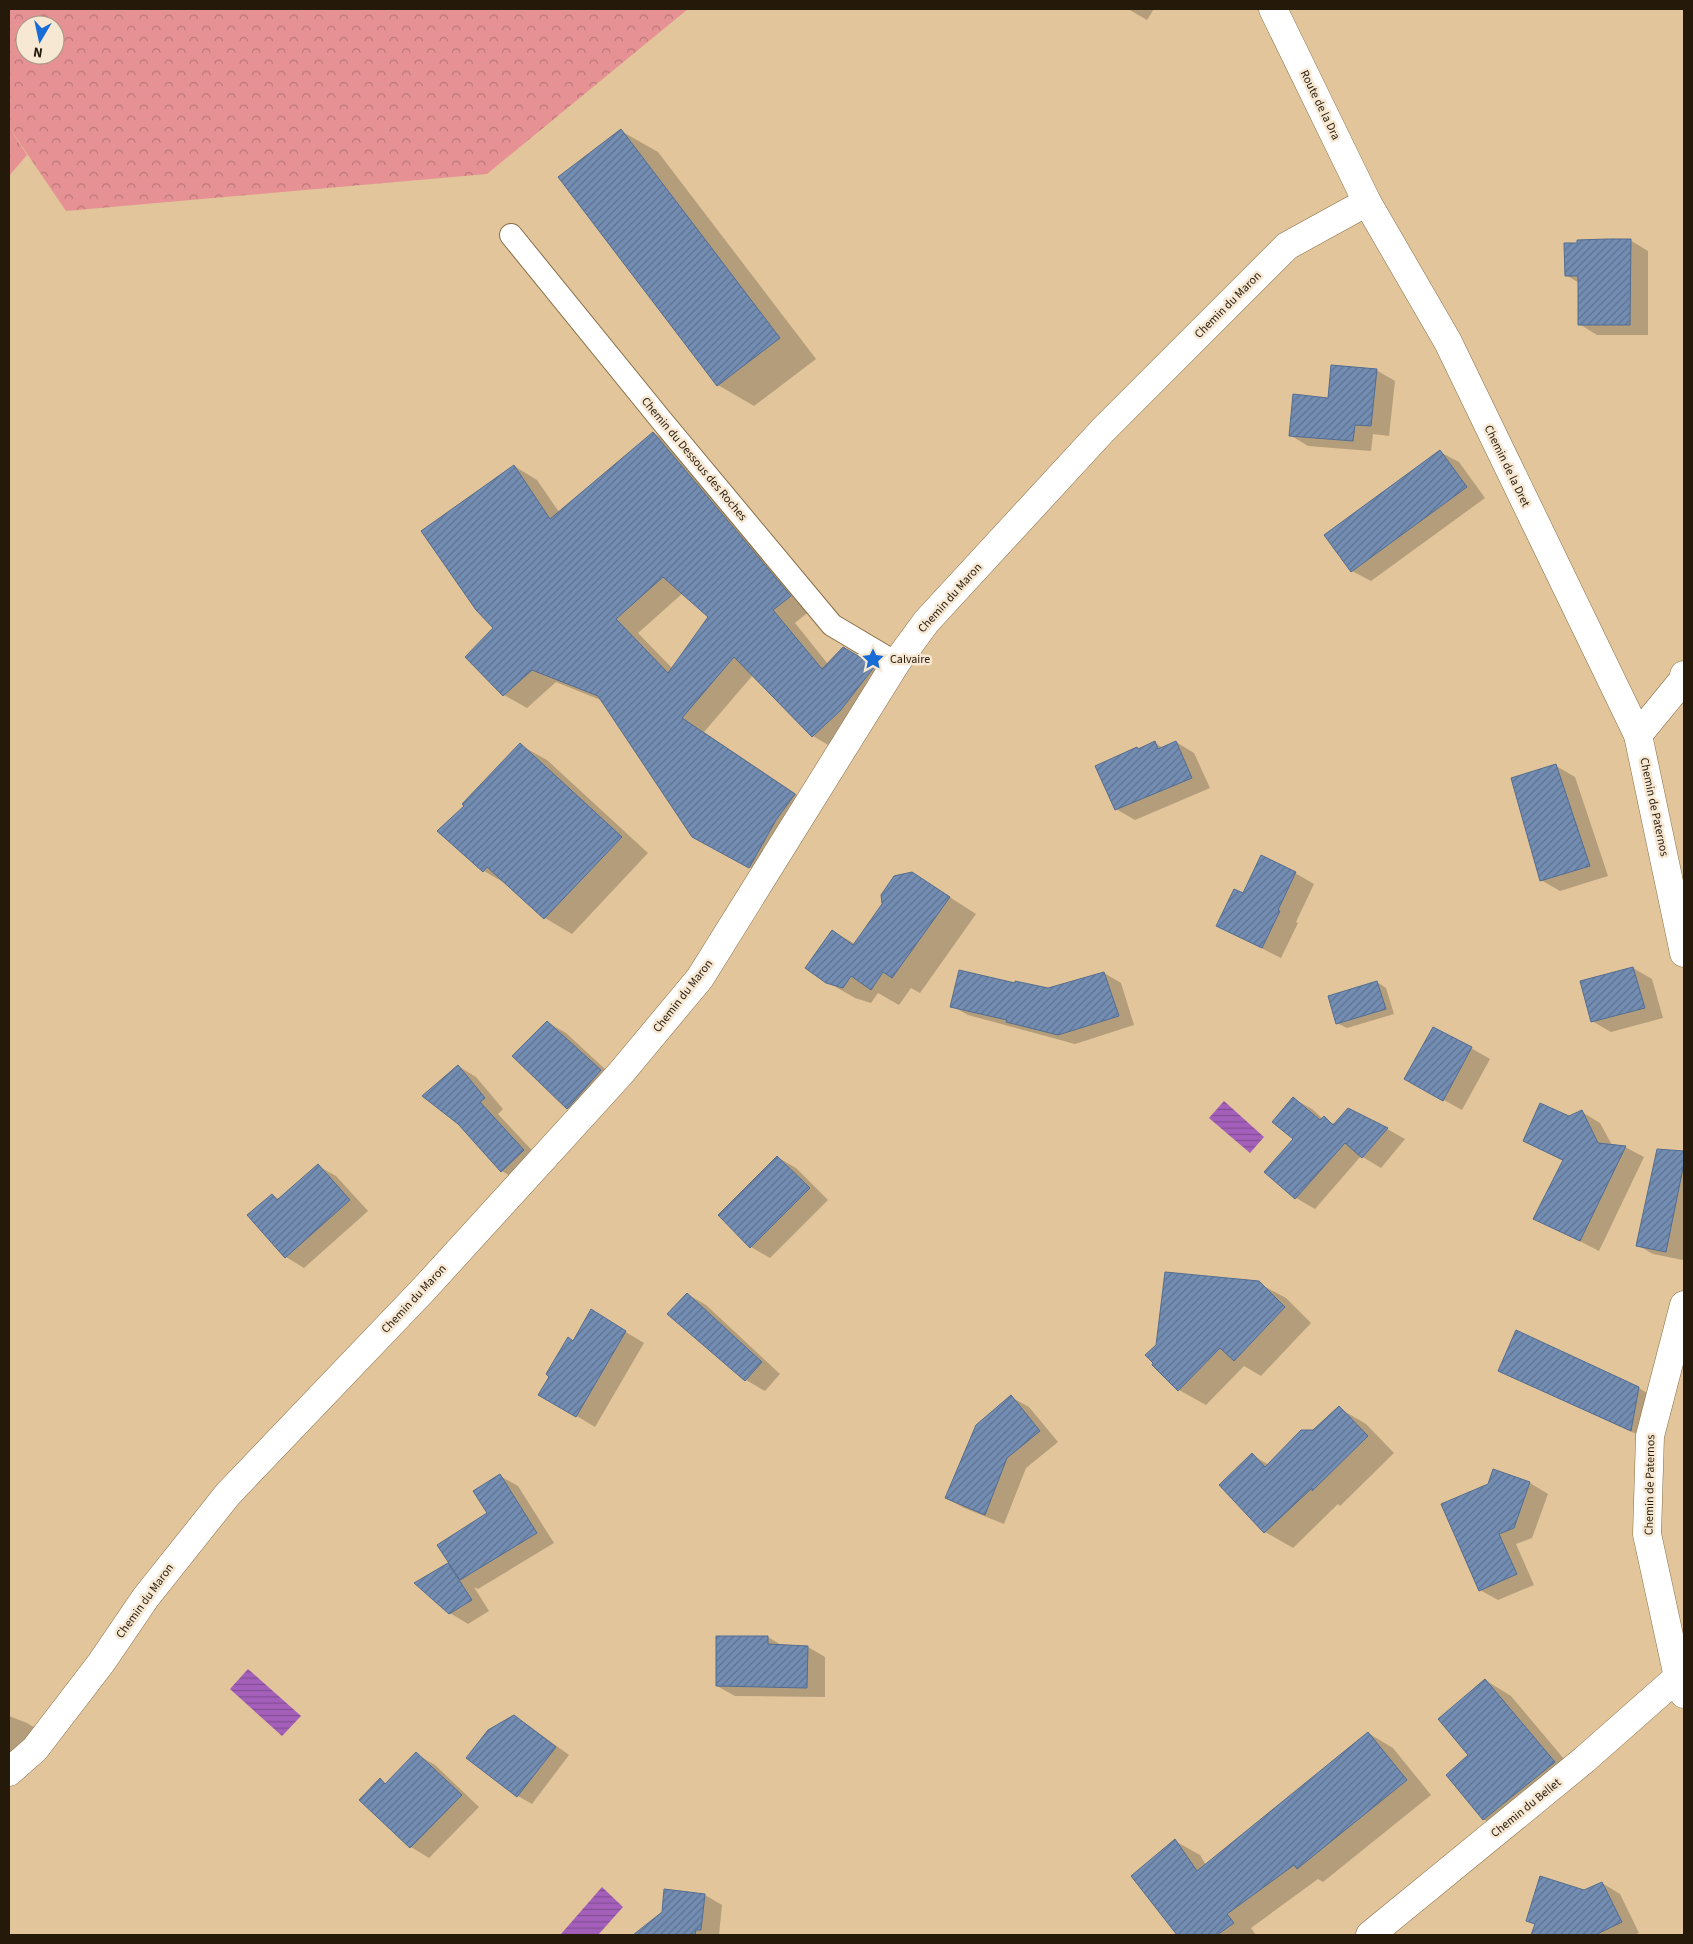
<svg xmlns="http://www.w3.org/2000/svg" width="1693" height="1944" viewBox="0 0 1693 1944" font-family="'Source Sans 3',sans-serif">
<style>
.grass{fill:url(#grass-tufts)}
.forest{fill:url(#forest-crowns);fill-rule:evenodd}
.water{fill:url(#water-rules)}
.shadow{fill:#0003;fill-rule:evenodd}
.building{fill:url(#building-hatch);stroke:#536d91;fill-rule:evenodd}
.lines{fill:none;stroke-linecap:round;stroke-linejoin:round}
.service-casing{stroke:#886e46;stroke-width:24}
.minor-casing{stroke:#886e46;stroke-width:29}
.service{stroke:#fff;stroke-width:22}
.minor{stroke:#fff;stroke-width:28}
.labels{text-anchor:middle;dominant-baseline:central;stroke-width:5;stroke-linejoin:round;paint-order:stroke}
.street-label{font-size:12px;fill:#251a0a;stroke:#f7e8d3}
.poi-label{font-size:12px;fill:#251a0a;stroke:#f7e8d3;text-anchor:start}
</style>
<defs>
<pattern id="grass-tufts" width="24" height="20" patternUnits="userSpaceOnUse" patternTransform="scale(1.25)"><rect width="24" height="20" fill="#e69295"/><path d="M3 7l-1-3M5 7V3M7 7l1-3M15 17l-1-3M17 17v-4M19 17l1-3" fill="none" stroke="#ba7678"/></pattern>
<pattern id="forest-crowns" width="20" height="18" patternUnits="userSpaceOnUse" patternTransform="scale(1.25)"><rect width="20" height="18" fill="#e69295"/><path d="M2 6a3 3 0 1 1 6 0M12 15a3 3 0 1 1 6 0" fill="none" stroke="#ba7678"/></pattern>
<pattern id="water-rules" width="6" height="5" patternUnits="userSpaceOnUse" patternTransform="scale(1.25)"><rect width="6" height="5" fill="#a35fba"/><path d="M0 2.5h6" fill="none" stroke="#854e95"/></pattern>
<pattern id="building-hatch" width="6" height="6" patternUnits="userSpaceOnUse" patternTransform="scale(1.25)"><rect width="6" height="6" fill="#738db3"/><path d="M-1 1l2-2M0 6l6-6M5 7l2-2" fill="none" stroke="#5e7290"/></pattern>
</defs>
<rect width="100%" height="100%" fill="#e2c59a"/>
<!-- grass -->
<path class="grass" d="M 9,127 L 27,155 L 9,176 Z"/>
<!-- forest -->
<path class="forest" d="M 9,9 L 688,9 L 487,174 L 66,211 L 9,127 ZM 25,25 L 55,25 L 55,55 L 25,55 Z"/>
<!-- water -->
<g class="water">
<path d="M 1224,1101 L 1264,1137 L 1250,1153 L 1209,1118 Z"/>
<path d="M 248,1669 L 301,1716 L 282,1736 L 230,1689 Z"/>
<path d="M 602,1887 L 623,1907 L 598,1935 L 561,1934 Z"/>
</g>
<!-- shadow -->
<g class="shadow">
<path d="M 1128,9 L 1154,9 L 1147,20 Z"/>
<path d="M 621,131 L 658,152 L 816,359 L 754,406 L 718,385 Z"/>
<path d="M 1630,240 L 1648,251 L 1648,335 L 1597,335 L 1579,324 L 1579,283 L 1566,275 Z"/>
<path d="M 1376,370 L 1395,381 L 1389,436 L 1373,434 L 1371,451 L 1308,446 L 1290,435 L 1329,399 Z"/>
<path d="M 653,433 L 676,446 L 812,609 L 795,623 L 828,664 L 843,648 L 897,680 L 835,749 L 813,736 L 753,675 L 704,732 L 817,808 L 773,880 L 717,849 L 603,701 L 556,682 L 527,708 L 504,695 L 467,657 L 495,628 L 514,466 L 537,480 L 559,512 ZM 683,593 L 710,617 L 673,669 L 638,633 Z"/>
<path d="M 1440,452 L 1459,462 L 1485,498 L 1371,581 L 1352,571 Z"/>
<path d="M 1176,742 L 1194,753 L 1210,788 L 1135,820 L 1116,809 L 1137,748 L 1139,749 L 1155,743 L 1163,748 Z"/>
<path d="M 520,745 L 547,760 L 648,853 L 572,934 L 545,918 L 508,885 L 484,871 L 466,806 Z"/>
<path d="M 1556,766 L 1575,777 L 1608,876 L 1560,891 L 1541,880 Z"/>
<path d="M 912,873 L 976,914 L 920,993 L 911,988 L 899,1005 L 878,993 L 871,1003 L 855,998 L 827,982 L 833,931 L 855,944 L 884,904 L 882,895 L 895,875 Z"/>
<path d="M 1295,873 L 1314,884 L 1296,922 L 1298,923 L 1281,958 L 1217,926 L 1243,895 Z"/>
<path d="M 1633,968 L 1652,979 L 1663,1018 L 1611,1032 L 1592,1021 Z"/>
<path d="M 1104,973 L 1121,983 L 1134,1025 L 1075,1044 L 968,1015 L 952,1006 L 1048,990 Z"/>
<path d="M 1377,982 L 1386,988 L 1394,1014 L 1347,1028 L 1337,1023 Z"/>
<path d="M 547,1022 L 566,1033 L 619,1082 L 587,1118 L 568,1108 Z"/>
<path d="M 1471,1048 L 1490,1059 L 1462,1110 L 1424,1089 Z"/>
<path d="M 458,1066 L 476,1077 L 503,1109 L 498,1114 L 542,1161 L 520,1182 L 502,1171 L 459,1123 Z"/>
<path d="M 1294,1099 L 1312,1109 L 1323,1119 L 1335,1124 L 1387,1129 L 1405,1139 L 1381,1168 L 1361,1156 L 1315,1209 L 1296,1198 L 1266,1172 L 1295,1139 Z"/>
<path d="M 1582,1112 L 1600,1123 L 1612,1145 L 1625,1147 L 1644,1157 L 1599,1251 L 1535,1218 L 1563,1161 L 1524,1141 Z"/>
<path d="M 1658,1150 L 1684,1153 L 1684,1251 L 1683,1260 L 1653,1254 L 1637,1245 Z"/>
<path d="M 777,1157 L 796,1168 L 828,1200 L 770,1258 L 751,1247 Z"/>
<path d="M 318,1166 L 336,1176 L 368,1211 L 304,1268 L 286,1257 L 249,1215 L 272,1195 L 279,1199 Z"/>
<path d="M 1258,1283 L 1286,1298 L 1311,1323 L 1261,1376 L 1244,1366 L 1206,1405 L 1179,1390 Z"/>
<path d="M 687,1294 L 706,1305 L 780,1374 L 765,1391 L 746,1380 L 668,1314 Z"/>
<path d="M 591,1311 L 644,1343 L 595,1427 L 540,1394 Z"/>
<path d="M 1499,1370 L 1639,1388 L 1653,1397 L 1645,1438 L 1514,1378 Z"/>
<path d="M 1011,1397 L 1029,1407 L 1058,1442 L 1026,1468 L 1004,1524 L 964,1508 L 946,1498 Z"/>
<path d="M 1339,1408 L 1366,1424 L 1394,1453 L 1340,1506 L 1338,1504 L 1293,1548 L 1265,1532 L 1220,1485 L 1252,1455 L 1269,1465 L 1314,1431 Z"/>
<path d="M 1494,1470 L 1530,1483 L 1548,1494 L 1532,1538 L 1516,1544 L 1534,1585 L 1498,1600 L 1480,1590 L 1489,1485 Z"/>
<path d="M 500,1476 L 518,1486 L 554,1543 L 478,1589 L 474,1587 L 489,1611 L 468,1624 L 450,1613 L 448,1564 L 453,1567 L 489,1514 Z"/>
<path d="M 718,1637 L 768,1637 L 783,1646 L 808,1647 L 825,1657 L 825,1697 L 735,1696 L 717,1686 Z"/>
<path d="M 1485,1680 L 1511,1696 L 1580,1778 L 1510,1834 L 1483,1819 L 1470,1756 Z"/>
<path d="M 9,1716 L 27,1723 L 51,1737 L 9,1773 Z"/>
<path d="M 514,1716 L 528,1725 L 569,1755 L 532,1804 L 518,1796 L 468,1758 Z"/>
<path d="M 1368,1733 L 1393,1748 L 1431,1795 L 1323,1882 L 1318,1879 L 1251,1928 L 1256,1935 L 1178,1935 L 1133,1876 L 1175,1841 L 1200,1855 L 1206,1865 Z"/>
<path d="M 416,1754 L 435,1765 L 479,1807 L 429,1858 L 411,1847 L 380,1780 L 387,1784 Z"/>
<path d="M 1602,1883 L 1620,1894 L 1639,1933 L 1634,1935 L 1533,1935 L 1536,1925 L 1528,1921 Z"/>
<path d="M 665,1891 L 705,1895 L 722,1905 L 719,1935 L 646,1935 L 647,1926 L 663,1913 Z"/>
</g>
<!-- building -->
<g class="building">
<path d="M 621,129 L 780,338 L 717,386 L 558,177 Z"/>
<path d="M 1608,239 L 1631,239 L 1630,325 L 1578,325 L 1578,276 L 1565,276 L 1564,243 L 1577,243 L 1577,240 Z"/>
<path d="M 1331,365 L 1377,369 L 1371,426 L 1355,425 L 1353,441 L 1289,436 L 1293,394 L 1328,398 Z"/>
<path d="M 653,432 L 791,596 L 773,610 L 822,669 L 843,647 L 875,666 L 840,711 L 812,737 L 734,657 L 682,718 L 795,794 L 776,820 L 749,868 L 692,837 L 598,696 L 532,670 L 503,696 L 465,657 L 493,628 L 476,610 L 421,531 L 514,465 L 550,519 ZM 663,577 L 708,617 L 668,673 L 616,619 Z"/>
<path d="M 1440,450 L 1467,487 L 1351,572 L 1324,535 Z"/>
<path d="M 1155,741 L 1158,749 L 1176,741 L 1192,778 L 1115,810 L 1095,766 L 1137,747 L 1138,749 Z"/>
<path d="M 520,743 L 622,837 L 544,919 L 487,867 L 483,872 L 437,831 L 464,806 L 462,804 Z"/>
<path d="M 1556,764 L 1590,866 L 1540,881 L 1511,778 Z"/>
<path d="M 1261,855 L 1296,872 L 1278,910 L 1280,911 L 1262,948 L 1216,926 L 1234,889 L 1243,893 Z"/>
<path d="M 912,872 L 950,897 L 892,978 L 883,972 L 871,990 L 851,976 L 843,988 L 826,983 L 805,968 L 832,930 L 853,945 L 882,904 L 881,895 L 894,876 Z"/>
<path d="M 1633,967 L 1645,1008 L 1591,1022 L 1580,981 Z"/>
<path d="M 959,970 L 1015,983 L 1015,981 L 1048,988 L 1104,972 L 1119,1016 L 1058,1035 L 1006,1022 L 1007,1020 L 950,1007 Z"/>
<path d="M 1377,981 L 1386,1009 L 1336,1024 L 1328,996 Z"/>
<path d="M 547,1021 L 601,1070 L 567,1109 L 512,1056 Z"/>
<path d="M 1433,1027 L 1472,1047 L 1443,1101 L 1404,1079 Z"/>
<path d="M 458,1065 L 485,1098 L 480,1102 L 524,1150 L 501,1172 L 458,1124 L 422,1096 Z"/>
<path d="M 1293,1097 L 1320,1120 L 1324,1116 L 1333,1125 L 1348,1108 L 1388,1128 L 1362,1158 L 1345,1143 L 1295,1199 L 1264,1172 L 1293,1139 L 1272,1122 Z"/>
<path d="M 1540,1103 L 1569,1116 L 1582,1110 L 1598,1143 L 1626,1146 L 1580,1241 L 1533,1219 L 1563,1160 L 1523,1141 Z"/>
<path d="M 1657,1149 L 1684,1151 L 1684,1163 L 1666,1252 L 1636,1246 Z"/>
<path d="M 777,1156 L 810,1188 L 750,1248 L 718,1215 Z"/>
<path d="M 318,1164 L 350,1200 L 285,1258 L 247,1215 L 272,1194 L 277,1200 Z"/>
<path d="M 1165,1272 L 1259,1281 L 1285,1307 L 1234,1361 L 1220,1348 L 1178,1391 L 1152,1365 L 1153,1363 L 1145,1355 L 1156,1345 Z"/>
<path d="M 687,1293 L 762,1362 L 745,1381 L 667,1314 Z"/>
<path d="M 591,1309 L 626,1331 L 576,1417 L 538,1395 L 549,1377 L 546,1374 L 568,1337 L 573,1341 Z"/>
<path d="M 1516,1330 L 1639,1387 L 1631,1431 L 1498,1371 Z"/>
<path d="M 1011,1395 L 1040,1431 L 1007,1458 L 985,1515 L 945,1498 L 976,1425 Z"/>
<path d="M 1339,1406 L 1368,1436 L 1312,1491 L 1312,1488 L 1264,1533 L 1219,1485 L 1252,1453 L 1265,1467 L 1301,1430 L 1313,1430 Z"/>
<path d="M 1493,1469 L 1530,1482 L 1514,1528 L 1499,1534 L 1517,1574 L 1479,1591 L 1441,1504 L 1488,1484 Z"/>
<path d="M 500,1474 L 537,1533 L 460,1580 L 437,1545 L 487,1513 L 473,1491 Z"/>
<path d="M 448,1563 L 472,1600 L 449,1614 L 414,1583 Z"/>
<path d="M 716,1636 L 768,1636 L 768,1644 L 808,1646 L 807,1688 L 716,1686 Z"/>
<path d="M 1485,1679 L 1555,1762 L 1483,1820 L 1446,1775 L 1468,1755 L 1438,1719 Z"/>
<path d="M 514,1715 L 556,1747 L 517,1797 L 466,1758 L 488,1730 Z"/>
<path d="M 1368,1732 L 1407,1780 L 1297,1869 L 1294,1865 L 1227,1914 L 1234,1923 L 1217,1935 L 1177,1935 L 1131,1876 L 1175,1839 L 1197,1871 Z"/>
<path d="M 416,1752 L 462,1795 L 410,1848 L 359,1800 L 380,1778 L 385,1784 Z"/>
<path d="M 1540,1876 L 1584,1890 L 1602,1882 L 1622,1922 L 1595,1935 L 1531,1935 L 1535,1924 L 1526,1921 Z"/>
<path d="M 664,1889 L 705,1894 L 701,1930 L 696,1930 L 695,1935 L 633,1935 L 662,1912 Z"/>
</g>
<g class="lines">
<defs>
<path id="service" d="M 511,235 L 662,421 L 832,625 L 896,663"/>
<g id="minor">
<path d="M 1273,9 L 1367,202 L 1448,342 L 1638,735 L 1684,953"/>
<path d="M 1638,735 L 1683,680 L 1684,675"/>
<path d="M 1684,1305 L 1650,1436 L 1647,1534 L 1678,1677 L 1684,1694"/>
<path d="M 9,1772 L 35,1749 L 101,1663 L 146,1597 L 228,1494 L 424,1289 L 620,1074 L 700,978 L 896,663 L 926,622 L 1103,430 L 1287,246 L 1367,202"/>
<path d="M 1370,1935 L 1584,1760 L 1678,1677"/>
</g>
</defs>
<!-- service casing -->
<use href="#service" class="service-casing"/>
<!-- minor casing -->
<use href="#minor" class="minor-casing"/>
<!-- service -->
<use href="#service" class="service"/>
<!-- minor -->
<use href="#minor" class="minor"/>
</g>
<!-- icons -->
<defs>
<symbol id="sight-bare" viewBox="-9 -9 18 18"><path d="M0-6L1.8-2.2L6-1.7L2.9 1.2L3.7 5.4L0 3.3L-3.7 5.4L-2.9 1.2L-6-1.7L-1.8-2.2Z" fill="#186cd6" stroke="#f7e8d3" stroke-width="2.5" paint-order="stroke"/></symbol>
</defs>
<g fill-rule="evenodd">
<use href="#sight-bare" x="857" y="643" width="32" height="32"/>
</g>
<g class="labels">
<!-- street labels -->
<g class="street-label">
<text transform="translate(1320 105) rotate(64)">Route de la Dra</text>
<text transform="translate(1228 305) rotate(-45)">Chemin du Maron</text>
<text transform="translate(694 459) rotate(50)">Chemin du Dessous des Roches</text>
<text transform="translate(1507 466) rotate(64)">Chemin de la Dret</text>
<text transform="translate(950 598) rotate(-48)">Chemin du Maron</text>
<text transform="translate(1654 807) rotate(78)">Chemin de Paternos</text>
<text transform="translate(683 996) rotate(-52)">Chemin du Maron</text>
<text transform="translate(414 1299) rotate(-47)">Chemin du Maron</text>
<text transform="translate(1650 1485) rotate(-89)">Chemin de Paternos</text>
<text transform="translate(145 1601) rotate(-54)">Chemin du Maron</text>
<text transform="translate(1526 1808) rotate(-39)">Chemin du Bellet</text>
</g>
<!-- poi labels -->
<g class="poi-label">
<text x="890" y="659">Calvaire</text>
</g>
</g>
<!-- border -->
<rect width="1693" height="1944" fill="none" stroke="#251a0a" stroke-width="20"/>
<!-- north arrow -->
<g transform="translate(40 40) rotate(189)"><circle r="24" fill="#f7e8d3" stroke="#a39683"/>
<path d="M0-4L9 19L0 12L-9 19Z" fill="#186cd6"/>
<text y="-8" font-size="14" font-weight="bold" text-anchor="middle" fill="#251a0a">N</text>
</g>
</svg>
